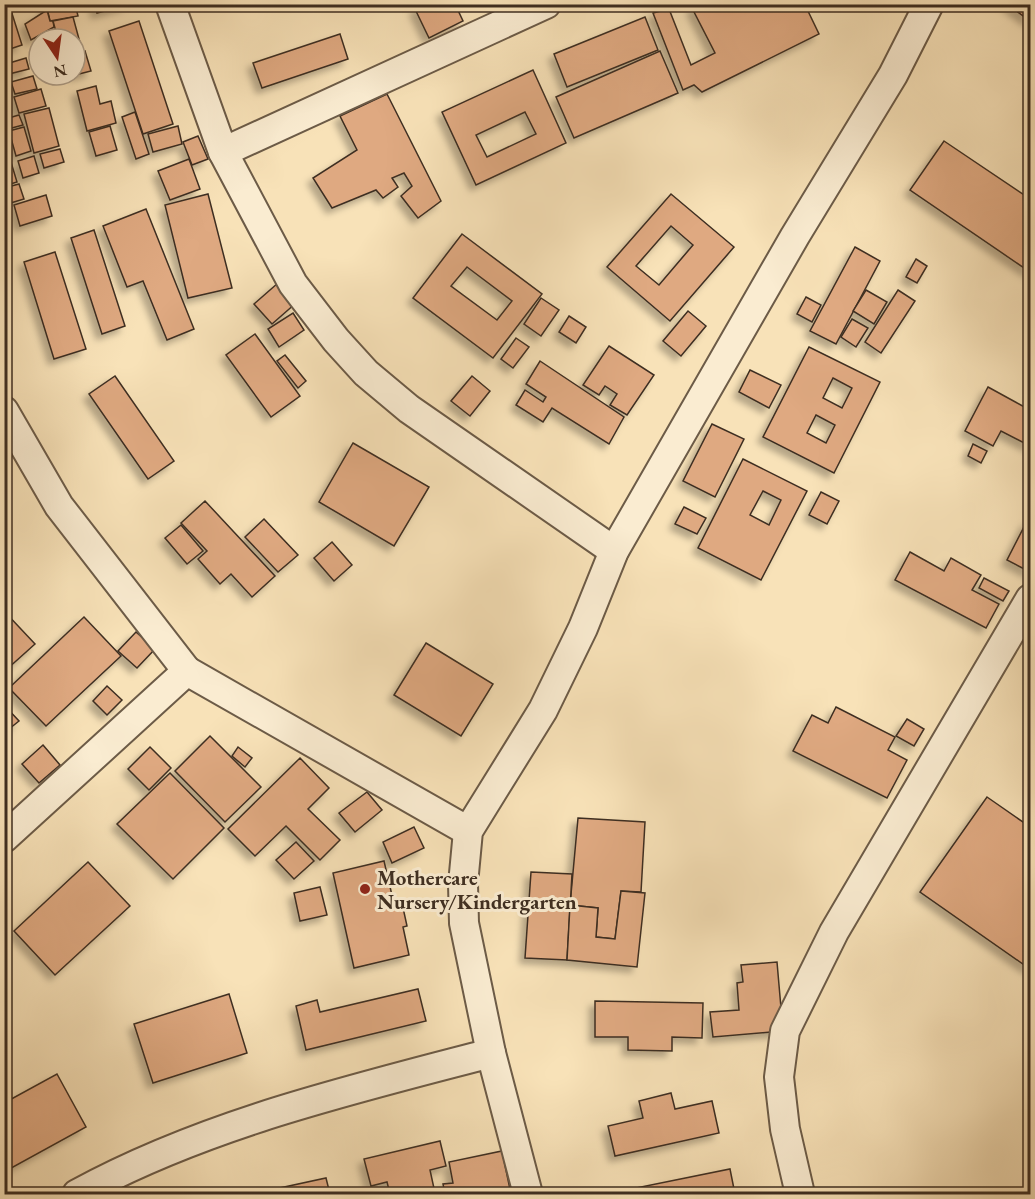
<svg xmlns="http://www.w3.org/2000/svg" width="1035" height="1199" viewBox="0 0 1035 1199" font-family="'EB Garamond',serif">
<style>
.building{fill:#dfa981;stroke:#3e2e21;stroke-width:1.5;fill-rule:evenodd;filter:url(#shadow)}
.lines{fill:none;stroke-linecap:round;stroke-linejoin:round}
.minor-casing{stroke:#6c5b47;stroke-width:32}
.minor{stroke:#faecd1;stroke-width:28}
.poi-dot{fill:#8f2418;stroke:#faecd1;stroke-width:2}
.labels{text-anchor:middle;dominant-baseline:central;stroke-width:6;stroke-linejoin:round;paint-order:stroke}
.poi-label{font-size:21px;font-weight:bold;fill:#3e2e21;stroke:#faecd1;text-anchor:start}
</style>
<defs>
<filter id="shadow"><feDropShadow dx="-5.5" dy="5.5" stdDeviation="3" flood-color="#0004"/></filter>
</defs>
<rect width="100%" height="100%" fill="#f8e2b8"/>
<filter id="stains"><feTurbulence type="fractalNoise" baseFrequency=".00333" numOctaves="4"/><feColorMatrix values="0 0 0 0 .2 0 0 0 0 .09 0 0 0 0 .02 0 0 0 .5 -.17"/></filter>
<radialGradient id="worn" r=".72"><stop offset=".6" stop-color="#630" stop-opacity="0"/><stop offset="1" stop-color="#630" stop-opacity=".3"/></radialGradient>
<!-- building -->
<g class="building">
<path d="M 4,4 L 9,4 L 22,45 L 7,50 Z"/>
<path d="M 46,4 L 75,4 L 78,16 L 50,21 Z"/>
<path d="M 95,4 L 128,4 L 128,5 L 97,13 Z"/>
<path d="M 423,4 L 455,4 L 463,21 L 429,38 L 415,9 Z"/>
<path d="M 699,4 L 809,4 L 807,9 L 819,34 L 702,92 L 694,85 L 683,90 L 653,13 L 669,9 L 691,65 L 715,53 L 692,8 Z"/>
<path d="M 1007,4 L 1030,4 L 1030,21 Z"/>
<path d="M 47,10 L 50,21 L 53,21 L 54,27 L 31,40 L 25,24 Z"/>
<path d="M 73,17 L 82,50 L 75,52 L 75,39 L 58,39 L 53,21 Z"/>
<path d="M 645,17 L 658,50 L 567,87 L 554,54 Z"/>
<path d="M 139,21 L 173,124 L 143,134 L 109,31 Z"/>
<path d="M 340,34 L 348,59 L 262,88 L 253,63 Z"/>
<path d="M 85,51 L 91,71 L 75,75 L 75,54 Z"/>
<path d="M 660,51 L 678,93 L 574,138 L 556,97 Z"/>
<path d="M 26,58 L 29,69 L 9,74 L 6,64 Z"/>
<path d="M 533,70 L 566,143 L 476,185 L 442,112 ZM 525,112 L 536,134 L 487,157 L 476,135 Z"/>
<path d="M 33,76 L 37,89 L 15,94 L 11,82 Z"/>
<path d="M 96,86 L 100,104 L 111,101 L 116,123 L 87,131 L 77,91 Z"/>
<path d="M 41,89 L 46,106 L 19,113 L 14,97 Z"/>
<path d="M 387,94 L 441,201 L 418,218 L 401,196 L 412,186 L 404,173 L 392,178 L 398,187 L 383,198 L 376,190 L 332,208 L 313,178 L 357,150 L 340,116 Z"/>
<path d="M 49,108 L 59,146 L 34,153 L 24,114 Z"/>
<path d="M 135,112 L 149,154 L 136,159 L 122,117 Z"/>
<path d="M 19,115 L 23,125 L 8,129 L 5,119 Z"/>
<path d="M 110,126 L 117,150 L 96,156 L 89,132 Z"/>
<path d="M 178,126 L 182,144 L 153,152 L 148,134 Z"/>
<path d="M 24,127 L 31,151 L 16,156 L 9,131 Z"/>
<path d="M 198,136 L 208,159 L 192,165 L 183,142 Z"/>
<path d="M 4,139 L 17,182 L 4,186 Z"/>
<path d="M 944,141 L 1030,199 L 1030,272 L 910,190 Z"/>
<path d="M 60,149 L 64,162 L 44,168 L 40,154 Z"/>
<path d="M 34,156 L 39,173 L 23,178 L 18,161 Z"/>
<path d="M 189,159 L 200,189 L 170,200 L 158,171 Z"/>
<path d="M 19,184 L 24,199 L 4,205 L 4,188 Z"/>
<path d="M 208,194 L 232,288 L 188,298 L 165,205 Z"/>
<path d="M 671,194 L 734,247 L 670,321 L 607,267 ZM 671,226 L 693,245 L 659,285 L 636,266 Z"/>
<path d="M 46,195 L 52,216 L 20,226 L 14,205 Z"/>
<path d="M 146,209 L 194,329 L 167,340 L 143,281 L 127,287 L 103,226 Z"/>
<path d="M 94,230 L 125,326 L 102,334 L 71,238 Z"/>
<path d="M 462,234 L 542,294 L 493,358 L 413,298 ZM 467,267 L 512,301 L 497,320 L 451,286 Z"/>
<path d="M 855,247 L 880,261 L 836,344 L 810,331 Z"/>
<path d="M 55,252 L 86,349 L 54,359 L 24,262 Z"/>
<path d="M 916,259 L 927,266 L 917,283 L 906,277 Z"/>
<path d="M 278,283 L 296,303 L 272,324 L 254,304 Z"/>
<path d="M 866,290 L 887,302 L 874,324 L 853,311 Z"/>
<path d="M 898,290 L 915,301 L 881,353 L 865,342 Z"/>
<path d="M 806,297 L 821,305 L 812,322 L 797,314 Z"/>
<path d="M 541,298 L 559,310 L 541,336 L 524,324 Z"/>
<path d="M 688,311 L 706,326 L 681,356 L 663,341 Z"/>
<path d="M 293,313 L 304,330 L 279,347 L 268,329 Z"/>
<path d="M 569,316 L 586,327 L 576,343 L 559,332 Z"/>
<path d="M 852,319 L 868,328 L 856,347 L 841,337 Z"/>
<path d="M 255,334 L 300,396 L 271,417 L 226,355 Z"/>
<path d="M 516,338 L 529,347 L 513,368 L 501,359 Z"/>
<path d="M 609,346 L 654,375 L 627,415 L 610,405 L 617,394 L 605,386 L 599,395 L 583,385 Z"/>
<path d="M 809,347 L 880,382 L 834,473 L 763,437 ZM 833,378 L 852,388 L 842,408 L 823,398 ZM 816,415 L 835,425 L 826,443 L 807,433 Z"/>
<path d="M 285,355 L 306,381 L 298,388 L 277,361 Z"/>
<path d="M 540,361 L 624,417 L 609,444 L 552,408 L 543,422 L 516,405 L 525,390 L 543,402 L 546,397 L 526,384 Z"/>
<path d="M 750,370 L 781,385 L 769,408 L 739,392 Z"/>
<path d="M 115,376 L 174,461 L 148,479 L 89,394 Z"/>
<path d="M 472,376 L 490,391 L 470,416 L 451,401 Z"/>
<path d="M 988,387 L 1030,410 L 1030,446 L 1001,431 L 993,446 L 965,431 Z"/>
<path d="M 712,424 L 744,439 L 715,497 L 683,481 Z"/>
<path d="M 353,443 L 429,487 L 394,546 L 319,502 Z"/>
<path d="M 973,444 L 987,451 L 981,463 L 968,456 Z"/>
<path d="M 743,459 L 807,491 L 761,580 L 698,548 ZM 763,491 L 781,500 L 769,525 L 750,515 Z"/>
<path d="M 821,492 L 839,501 L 827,524 L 809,515 Z"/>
<path d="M 205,501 L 275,576 L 252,597 L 231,574 L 220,584 L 198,559 L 207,551 L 181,523 Z"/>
<path d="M 684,507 L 706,518 L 697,534 L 675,524 Z"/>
<path d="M 264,519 L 298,555 L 278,572 L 245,537 Z"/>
<path d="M 1027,521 L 1030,522 L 1030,572 L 1007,560 Z"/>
<path d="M 181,525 L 203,551 L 187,564 L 165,538 Z"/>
<path d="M 332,542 L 352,565 L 334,581 L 314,558 Z"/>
<path d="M 910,552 L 944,571 L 951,558 L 981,575 L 972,590 L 999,604 L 986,628 L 895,580 Z"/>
<path d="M 984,578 L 1009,591 L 1003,601 L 979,588 Z"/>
<path d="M 4,611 L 35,644 L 6,670 L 4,668 Z"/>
<path d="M 84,617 L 121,656 L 46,726 L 9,688 Z"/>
<path d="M 136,632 L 155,649 L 137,668 L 118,651 Z"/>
<path d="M 426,643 L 493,684 L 461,736 L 394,695 Z"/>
<path d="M 107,686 L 122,700 L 107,715 L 93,701 Z"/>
<path d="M 4,705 L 19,721 L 4,733 Z"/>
<path d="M 836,707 L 895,737 L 888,750 L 907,760 L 887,798 L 793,751 L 812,715 L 828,723 Z"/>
<path d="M 907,719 L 924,729 L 914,746 L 896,736 Z"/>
<path d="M 210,736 L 261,787 L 225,822 L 175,771 Z"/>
<path d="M 43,745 L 60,765 L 39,783 L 22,764 Z"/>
<path d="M 150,747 L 171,768 L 149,790 L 128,769 Z"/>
<path d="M 238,747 L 252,758 L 245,767 L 232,756 Z"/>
<path d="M 300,758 L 329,788 L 308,809 L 340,840 L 320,860 L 286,826 L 255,856 L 228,829 Z"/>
<path d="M 170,773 L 224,828 L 173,879 L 117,824 Z"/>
<path d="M 367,792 L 382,810 L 355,832 L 339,813 Z"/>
<path d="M 987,797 L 1030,827 L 1030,969 L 920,892 Z"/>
<path d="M 578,818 L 645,822 L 641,892 L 621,891 L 615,939 L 596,937 L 598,908 L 570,905 Z"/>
<path d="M 414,827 L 424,848 L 392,863 L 383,842 Z"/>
<path d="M 296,842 L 314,861 L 294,879 L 276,860 Z"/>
<path d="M 384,861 L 394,904 L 402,903 L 407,926 L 403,927 L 409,955 L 354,968 L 333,873 Z"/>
<path d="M 88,862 L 130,906 L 55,975 L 14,931 Z"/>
<path d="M 531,872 L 572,874 L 567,960 L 525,958 Z"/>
<path d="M 320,887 L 327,915 L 300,921 L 294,893 Z"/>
<path d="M 621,891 L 645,893 L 637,967 L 567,960 L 570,905 L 598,908 L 596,937 L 615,939 Z"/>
<path d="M 777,962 L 783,1031 L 713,1037 L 710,1012 L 739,1010 L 737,983 L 743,982 L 741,965 Z"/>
<path d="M 418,989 L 426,1021 L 306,1050 L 296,1006 L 317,1000 L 320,1012 Z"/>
<path d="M 229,994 L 247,1053 L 153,1083 L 134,1024 Z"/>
<path d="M 595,1001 L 703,1003 L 702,1038 L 672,1037 L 672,1051 L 628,1050 L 628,1037 L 595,1037 Z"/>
<path d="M 57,1074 L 86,1127 L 4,1172 L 4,1103 Z"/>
<path d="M 671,1093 L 675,1109 L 712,1101 L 719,1133 L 615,1156 L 608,1126 L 643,1118 L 639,1101 Z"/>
<path d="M 440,1141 L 446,1166 L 430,1170 L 435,1193 L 390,1194 L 387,1182 L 371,1186 L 364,1159 Z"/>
<path d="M 502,1151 L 511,1194 L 445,1194 L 443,1184 L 453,1183 L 449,1162 Z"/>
<path d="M 730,1169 L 735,1194 L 627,1194 L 626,1190 Z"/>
<path d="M 326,1178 L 330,1194 L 252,1194 Z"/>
</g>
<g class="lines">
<defs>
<g id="minor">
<path d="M 170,4 L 223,152 L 293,284 L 336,340 L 366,373 L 409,409 L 614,551"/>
<path d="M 223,152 L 546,4"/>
<path d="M 4,411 L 59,506 L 187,671"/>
<path d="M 4,838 L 187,671 L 468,831"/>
<path d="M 77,1194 C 205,1124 350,1090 491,1053"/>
<path d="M 528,1194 L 491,1053 L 464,923 L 463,884 L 468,831 L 543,710 L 583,628 L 614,551 L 795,236 L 893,75 L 929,4"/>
<path d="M 800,1194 L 785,1129 L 779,1077 L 785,1031 L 834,932 L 1030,599"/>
</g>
</defs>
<!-- minor casing -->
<use href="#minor" class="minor-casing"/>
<!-- minor -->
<use href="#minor" class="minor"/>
</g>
<!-- markers -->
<circle class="poi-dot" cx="365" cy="889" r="6"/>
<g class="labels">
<!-- poi labels -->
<g class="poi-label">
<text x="377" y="877">Mothercare<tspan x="377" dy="24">Nursery/Kindergarten</tspan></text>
</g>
</g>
<!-- margin -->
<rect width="1035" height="1199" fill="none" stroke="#f8e2b8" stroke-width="24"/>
<rect x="6" y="6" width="1023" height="1187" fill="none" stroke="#3e2e21" stroke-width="3"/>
<rect x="12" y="12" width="1011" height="1175" fill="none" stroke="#3e2e21" stroke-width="1.5"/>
<!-- north arrow -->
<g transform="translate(57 57) rotate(167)"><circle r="28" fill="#faecd1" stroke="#afa08b" stroke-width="1.5"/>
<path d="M0-4.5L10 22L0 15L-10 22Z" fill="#8f2418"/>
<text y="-9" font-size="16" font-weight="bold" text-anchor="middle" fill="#3e2e21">N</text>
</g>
<rect width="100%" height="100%" filter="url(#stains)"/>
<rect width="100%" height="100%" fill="url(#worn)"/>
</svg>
